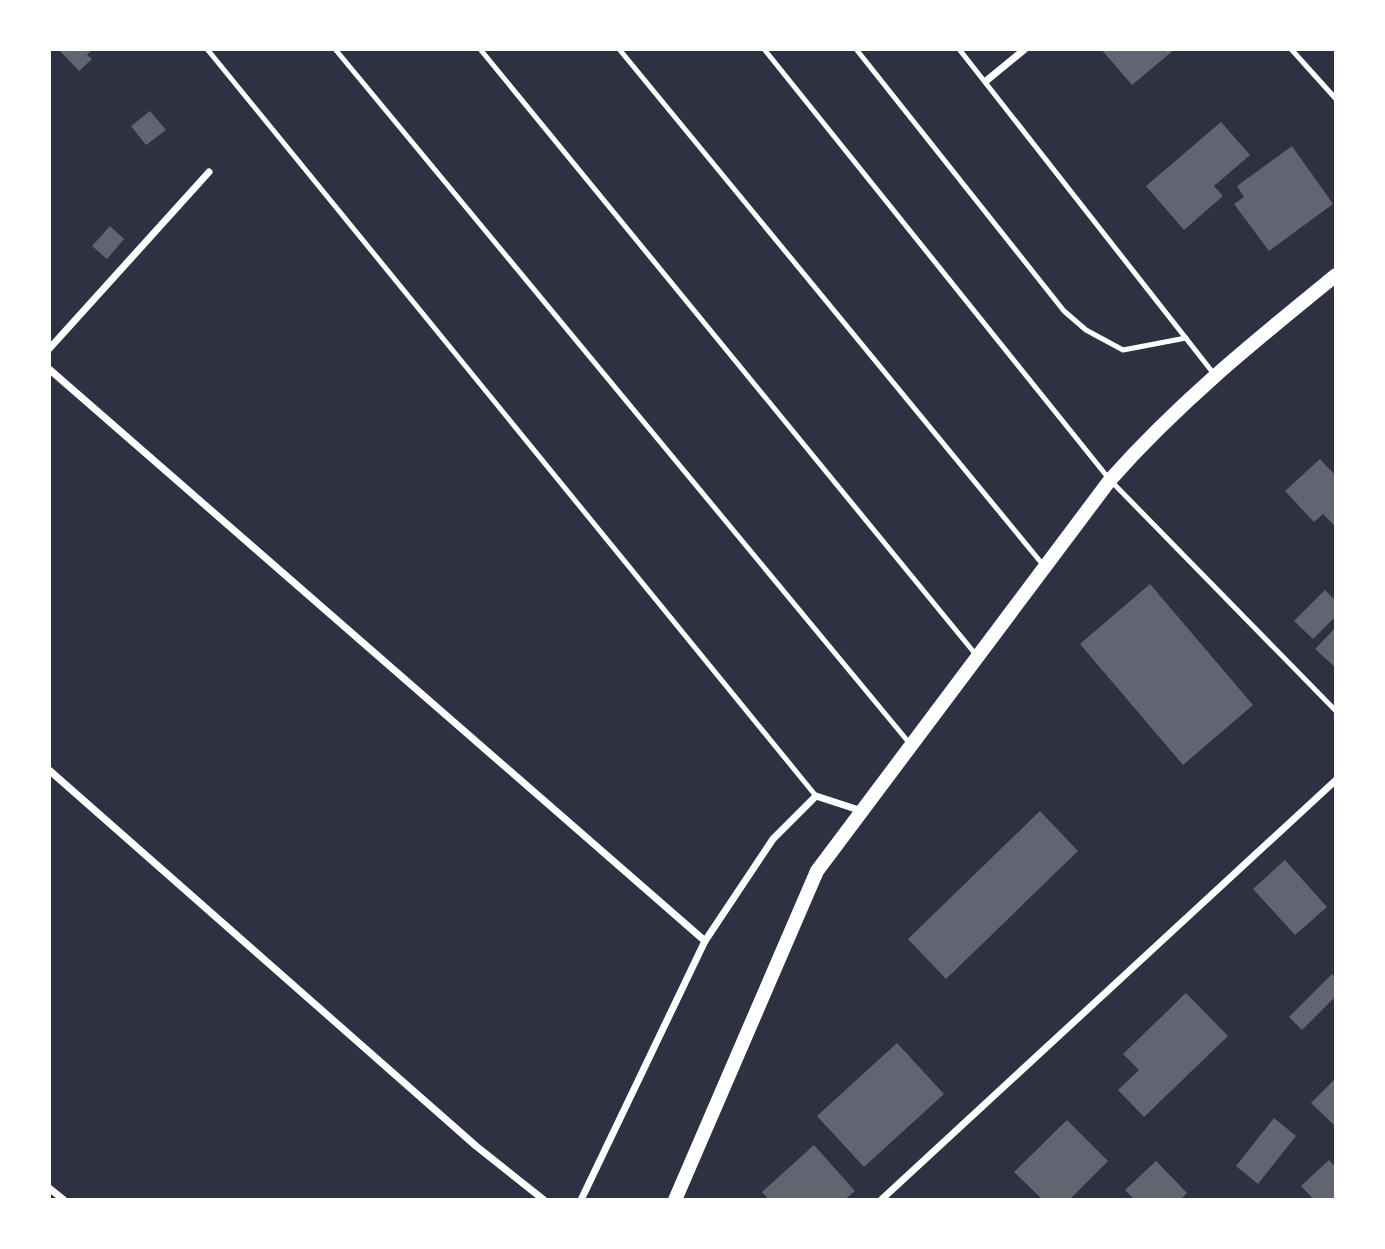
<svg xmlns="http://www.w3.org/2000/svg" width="1385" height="1249" viewBox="0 0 1385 1249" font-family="'DM Sans',sans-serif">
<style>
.building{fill:#626471}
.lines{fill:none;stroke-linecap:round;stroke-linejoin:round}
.service{stroke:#fff;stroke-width:5}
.minor{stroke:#fff;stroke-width:7}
.secondary{stroke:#fff;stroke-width:14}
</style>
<rect width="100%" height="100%" fill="#2d3142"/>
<!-- building -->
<g class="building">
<path d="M 58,49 L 93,49 L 87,55 L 92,59 L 79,71 Z"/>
<path d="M 1101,49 L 1175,49 L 1132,85 Z"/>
<path d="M 150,111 L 166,130 L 146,145 L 131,126 Z"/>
<path d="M 1221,122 L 1250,155 L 1214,186 L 1223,196 L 1184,230 L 1146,186 Z"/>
<path d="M 1292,146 L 1333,204 L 1269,251 L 1234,204 L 1244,197 L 1237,186 Z"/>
<path d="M 110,226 L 124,239 L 107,259 L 92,246 Z"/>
<path d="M 1320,459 L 1336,476 L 1336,527 L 1323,514 L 1314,522 L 1285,491 Z"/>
<path d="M 1150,584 L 1253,705 L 1183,765 L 1080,644 Z"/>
<path d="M 1325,590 L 1336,601 L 1336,616 L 1313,639 L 1294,621 Z"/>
<path d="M 1336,627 L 1336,668 L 1315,649 Z"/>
<path d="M 1040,811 L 1078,851 L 946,979 L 908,939 Z"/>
<path d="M 1285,860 L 1327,907 L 1295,935 L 1253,889 Z"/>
<path d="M 1332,974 L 1336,978 L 1336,996 L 1302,1030 L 1289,1017 Z"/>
<path d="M 1186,993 L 1228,1036 L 1144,1117 L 1118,1090 L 1139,1070 L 1123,1054 Z"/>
<path d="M 897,1043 L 944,1094 L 864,1167 L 817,1116 Z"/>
<path d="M 1336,1078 L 1336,1127 L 1311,1103 Z"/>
<path d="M 1274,1118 L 1296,1136 L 1258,1184 L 1236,1166 Z"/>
<path d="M 1067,1120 L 1108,1161 L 1069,1200 L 1043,1200 L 1014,1172 Z"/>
<path d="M 814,1145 L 855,1191 L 844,1200 L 769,1200 L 762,1192 Z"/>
<path d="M 1329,1160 L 1336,1168 L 1336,1200 L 1314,1200 L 1301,1186 Z"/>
<path d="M 1156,1161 L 1187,1193 L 1180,1200 L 1135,1200 L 1125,1190 Z"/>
</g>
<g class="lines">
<!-- service -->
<g class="service">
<path d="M 207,49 L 816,796"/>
<path d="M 335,49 L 911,745"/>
<path d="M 480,49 L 977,656"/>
<path d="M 619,49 L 1044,566"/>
<path d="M 764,49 L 1110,480 L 1336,711"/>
<path d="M 856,49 L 1064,311 L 1086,330 L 1123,350 L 1186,338"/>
<path d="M 959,49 L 1214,374"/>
<path d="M 1291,49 L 1336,99"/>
</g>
<!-- minor -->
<g class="minor">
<path d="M 986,81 L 1025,49"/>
<path d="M 49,349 L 209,172"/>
<path d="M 49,369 L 705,941 L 581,1200"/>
<path d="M 49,770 L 476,1146 L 544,1200"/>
<path d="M 705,941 L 773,839 L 816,796 L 862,811"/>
<path d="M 49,1188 L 64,1200"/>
<path d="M 881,1200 L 1336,780"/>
</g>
<!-- secondary -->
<path class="secondary" d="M 675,1200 L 817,871 L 1110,480 C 1180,401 1255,341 1336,275"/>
</g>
<!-- border -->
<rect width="1385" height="1249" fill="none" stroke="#ffffff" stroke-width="102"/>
</svg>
